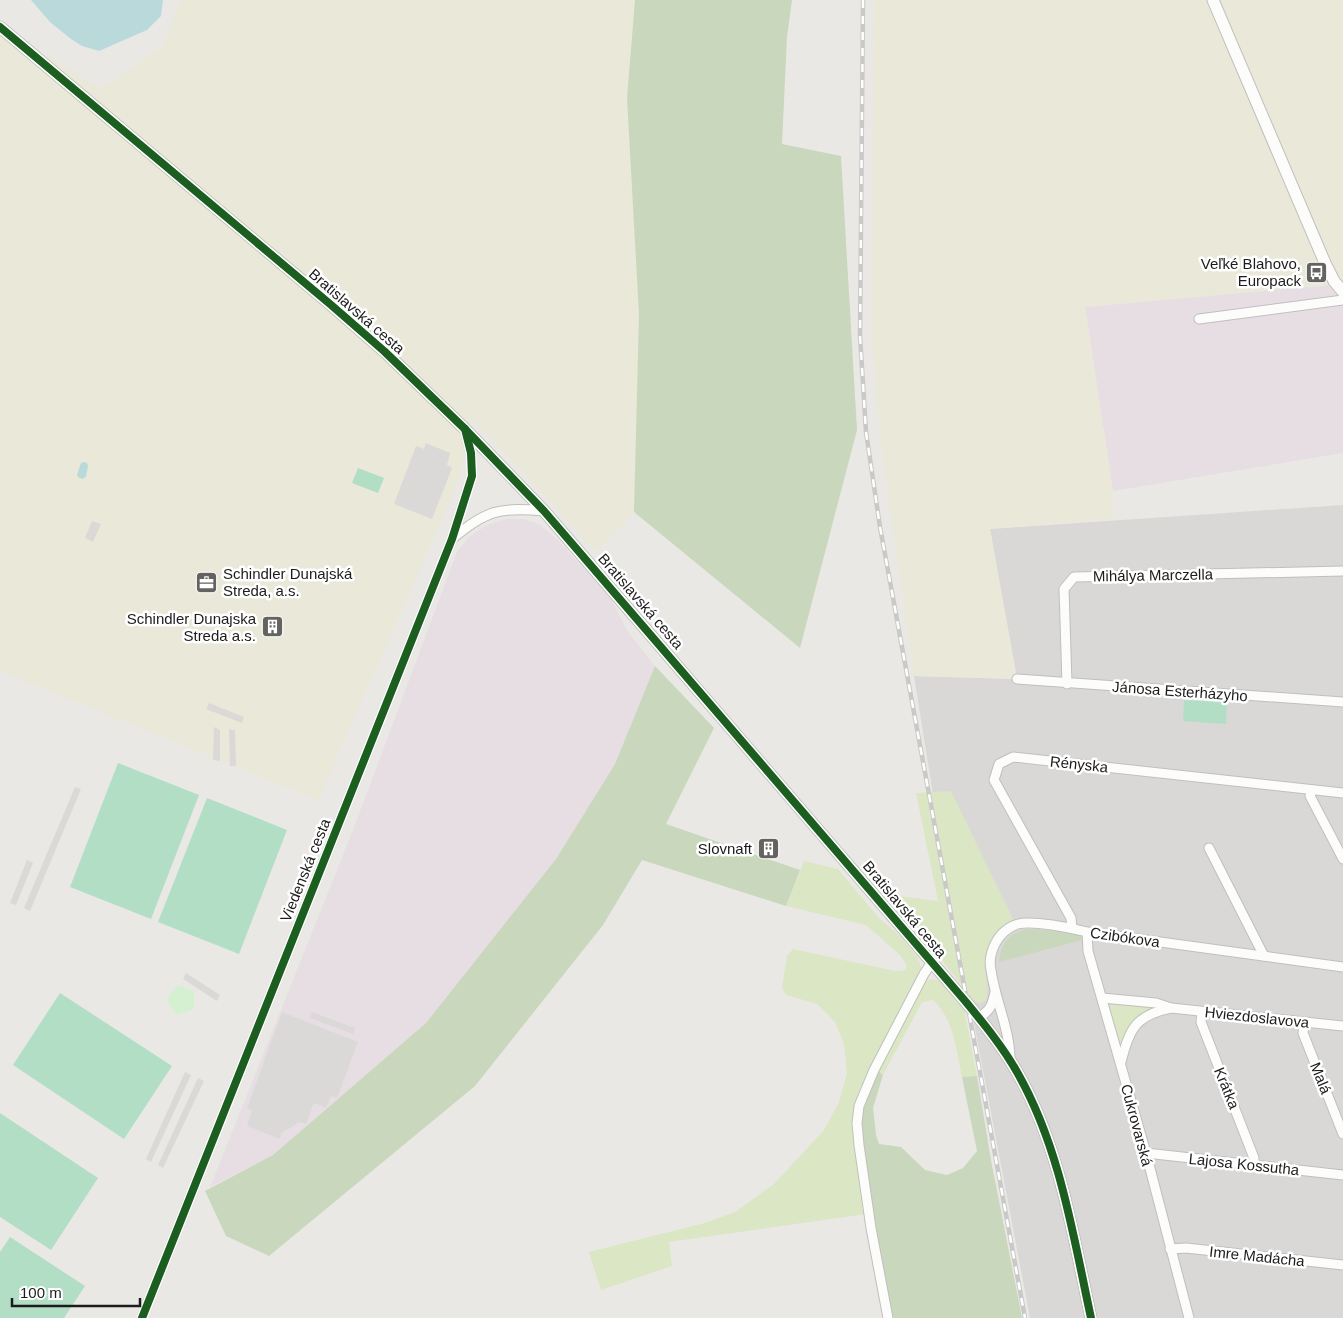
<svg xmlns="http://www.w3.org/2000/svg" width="1343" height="1318" viewBox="0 0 1343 1318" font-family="Arial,sans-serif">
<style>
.residential{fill:#d9d8d6}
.industrial{fill:#e7dee4}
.farmland{fill:#eae8d8}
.grass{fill:#dbe6c5}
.forest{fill:#c9d7bc}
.park{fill:#d5efd1}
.pitch{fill:#b2dec6}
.parking{fill:#dad9d8}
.water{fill:#bad9db}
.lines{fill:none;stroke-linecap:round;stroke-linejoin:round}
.minor-casing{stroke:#c0bfbd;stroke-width:11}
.tertiary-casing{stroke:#c0bfbd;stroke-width:13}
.minor{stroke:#fcfcfb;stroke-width:9}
.tertiary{stroke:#fcfcfb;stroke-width:11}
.rail-casing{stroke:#c9c9c8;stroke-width:4.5}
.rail{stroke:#fff;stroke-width:2.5;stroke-dasharray:8;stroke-linecap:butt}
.cycleway-casing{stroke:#fff;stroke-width:11}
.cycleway{stroke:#1b5e20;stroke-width:8}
.labels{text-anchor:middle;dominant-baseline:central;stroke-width:5;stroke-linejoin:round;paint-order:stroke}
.poi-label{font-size:15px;fill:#1c1c1c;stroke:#fff;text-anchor:end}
.street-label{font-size:15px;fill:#1c1c1c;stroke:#fff}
</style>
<rect width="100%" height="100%" fill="#eae8e5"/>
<!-- residential -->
<path class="residential" d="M 1343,505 L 1343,1318 L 1030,1318 L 967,986 L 934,801 L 914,676 L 1017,679 L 990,529 Z"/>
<!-- industrial -->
<g class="industrial">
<path d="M 1343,284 L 1343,453 L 1113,491 L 1085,307 Z"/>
<path d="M 506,519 L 525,519 L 540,525 L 555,537 L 610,597 L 628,632 L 655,666 L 615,764 L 556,859 L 426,1023 L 273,1155 L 210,1187 L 353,830 L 457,552 L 469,537 L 487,525 Z"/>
</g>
<!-- farmland -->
<g class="farmland">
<path d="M 180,0 L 635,0 L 627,98 L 639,314 L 634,512 L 596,552 L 472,418 L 457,485 L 318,800 L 0,671 L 0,25 L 101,89 L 163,46 Z"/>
<path d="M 874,0 L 1343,0 L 1343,283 L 1085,307 L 1113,491 L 1113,519 L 990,529 L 1017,679 L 914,676 L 882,454 L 872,342 Z"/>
</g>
<!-- grass -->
<g class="grass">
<path d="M 951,791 L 1014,921 C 1003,934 983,949 985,968 C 986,979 989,988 986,1000 L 981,1003 L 975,1002 L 890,895 L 938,901 L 916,793 Z"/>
<path d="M 804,861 L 838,869 L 879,918 L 900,936 L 917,956 L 922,969 L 860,1088 L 854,1106 L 852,1126 L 866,1214 L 669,1242 L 672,1266 L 601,1290 L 589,1252 L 705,1223 L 735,1212 L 774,1184 L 824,1130 L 839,1102 L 847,1073 L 844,1044 L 835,1022 L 817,1004 L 786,995 L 782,987 L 787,956 L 793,949 L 895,971 L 905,970 L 907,966 L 901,956 L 866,925 L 786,906 Z"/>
<path d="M 931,979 L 940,981 L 964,1008 L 977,1076 L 962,1077 C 956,1050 954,1019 933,1000 L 922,1002 L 883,1075 L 878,1071 L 924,982 Z"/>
<path d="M 1118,1002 L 1153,1007 L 1143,1013 L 1119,1053 L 1108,1008 L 1112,1004 Z"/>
</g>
<!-- forest -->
<g class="forest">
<path d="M 635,0 L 792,0 L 787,37 L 782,144 L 841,156 L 857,430 L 800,648 L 634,512 L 639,314 L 627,98 Z"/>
<path d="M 655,666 L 714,728 L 666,824 L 800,870 L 786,906 L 642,860 L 603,925 L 475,1086 L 269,1256 L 226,1236 L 205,1191 L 273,1155 L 426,1023 L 556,859 L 615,764 Z"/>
<path d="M 1027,929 L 1039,929 L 1077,935 L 1081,936 L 1082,940 L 999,962 C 1001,942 1008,934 1027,929 Z"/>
<path d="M 878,1071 L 883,1075 L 873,1108 L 876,1135 L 879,1144 L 901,1147 L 925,1170 L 947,1175 L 963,1168 L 977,1151 L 962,1077 L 977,1076 L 991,1160 L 1022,1318 L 891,1318 L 862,1138 C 861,1109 865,1098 878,1071 Z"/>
</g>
<!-- park -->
<path class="park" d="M 178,985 L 194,991 L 194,1009 L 177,1015 L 166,1000 Z"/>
<!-- pitch -->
<g class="pitch">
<path d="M 358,468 L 384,478 L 378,493 L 352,483 Z"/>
<path d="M 1184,700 L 1227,702 L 1226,724 L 1183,721 Z"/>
<path d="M 118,763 L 199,795 L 151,919 L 70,887 Z"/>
<path d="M 207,798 L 287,830 L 239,954 L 158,922 Z"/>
<path d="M 60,993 L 172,1066 L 124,1139 L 13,1065 Z"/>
<path d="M 0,1113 L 98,1178 L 51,1250 L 0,1217 Z"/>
<path d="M 10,1237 L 85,1286 L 64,1318 L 0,1318 L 0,1252 Z"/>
</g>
<!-- parking -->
<g class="parking">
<path d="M 426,443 L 450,453 L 447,465 L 452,468 L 432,519 L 394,504 L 416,446 L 424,449 Z"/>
<path d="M 92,521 L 101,524 L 93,542 L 85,538 Z"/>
<path d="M 209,703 L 244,717 L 242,723 L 206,709 Z"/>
<path d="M 214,727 L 220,730 L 220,761 L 213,760 Z"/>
<path d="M 229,729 L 235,730 L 236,766 L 230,766 Z"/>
<path d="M 75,787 L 81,789 L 30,911 L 24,908 Z"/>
<path d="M 27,860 L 33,863 L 16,905 L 10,903 Z"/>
<path d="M 186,973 L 220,995 L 217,1001 L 183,979 Z"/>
<path d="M 282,1012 L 358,1042 L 337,1098 L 331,1096 L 326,1108 L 314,1103 L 306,1124 L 300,1122 L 281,1133 L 280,1139 L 247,1126 L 252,1110 L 247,1108 Z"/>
<path d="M 312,1012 L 355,1028 L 353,1034 L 310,1018 Z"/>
<path d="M 185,1072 L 191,1075 L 151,1162 L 146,1159 Z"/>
<path d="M 198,1078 L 204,1081 L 163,1168 L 158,1165 Z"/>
</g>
<!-- water -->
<g class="water">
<path d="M 31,0 L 163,0 L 161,16 L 147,30 L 99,51 L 82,46 L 71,39 L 50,22 Z"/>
<path d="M 84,462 L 87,463 L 88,466 L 86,477 L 82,479 L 78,477 L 77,475 L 81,463 Z"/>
</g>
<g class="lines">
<defs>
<g id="minor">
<path d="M 1199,319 L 1343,300"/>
<path d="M 452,539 C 486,510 500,507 544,511"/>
<path d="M 1017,679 L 1343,702"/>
<path d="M 1067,684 L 1064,589 L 1074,577 L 1343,571"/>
<path d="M 1312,790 L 1310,796 L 1343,859"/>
<path d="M 1209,848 L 1264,956"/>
<path d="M 1072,928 L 1071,918 L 994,780 L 999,764 L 1013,757 L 1343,793"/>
<path d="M 1087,932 L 1088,951 L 1146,1153 L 1189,1318"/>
<path d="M 1102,998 L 1156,1003 L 1171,1008"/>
<path d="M 1202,1012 L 1201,1022 L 1254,1158 L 1254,1164"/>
<path d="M 979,1018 C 991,1009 992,1006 995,992"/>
<path d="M 1304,1023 L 1303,1033 L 1343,1134"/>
<path d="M 1010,1060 C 1010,1029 995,1000 991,970 C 989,961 991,952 995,944 C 1000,934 1008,927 1018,924 C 1033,920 1071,928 1087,932 L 1343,967"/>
<path d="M 1121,1062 C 1129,1029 1136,1015 1171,1008 L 1343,1026"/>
<path d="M 1146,1153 L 1343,1175"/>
<path d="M 1170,1249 L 1186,1248 L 1343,1265"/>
<path d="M 142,1318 L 452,539 L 472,476 L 471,453 L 465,429"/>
<path d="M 888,1318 L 871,1228 L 859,1145 L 857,1123 L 859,1106 L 874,1070 L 924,974 L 932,962"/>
</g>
<g id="tertiary">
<path d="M 1213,0 L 1325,263 L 1334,281 L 1343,292"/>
<path d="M 0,27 L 330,304 L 384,351 L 465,429 L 544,511 L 966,1002 C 984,1024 1003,1047 1017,1072 C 1060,1147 1073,1235 1091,1318"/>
</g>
</defs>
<!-- minor casing -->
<use href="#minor" class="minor-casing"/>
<!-- tertiary casing -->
<use href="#tertiary" class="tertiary-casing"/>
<!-- minor -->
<use href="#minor" class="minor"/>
<!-- tertiary -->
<use href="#tertiary" class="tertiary"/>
<defs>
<path id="rail" d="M 863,0 L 860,336 L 866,432 L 880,527 L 1025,1318"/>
</defs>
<!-- rail casing -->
<use href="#rail" class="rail-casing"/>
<!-- rail -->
<use href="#rail" class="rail"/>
<defs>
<g id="cycleway">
<path d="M 0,27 L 330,304 L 384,351 L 465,429 L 544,511 L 966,1002 C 984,1024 1003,1047 1017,1072 C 1060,1147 1073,1235 1091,1318"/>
<path d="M 142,1318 L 452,539 L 472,476 L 471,453 L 465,429"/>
</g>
</defs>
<!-- cycleway casing -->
<use href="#cycleway" class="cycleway-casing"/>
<!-- cycleway -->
<use href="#cycleway" class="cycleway"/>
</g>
<!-- icons -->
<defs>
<symbol id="bus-square" viewBox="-11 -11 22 22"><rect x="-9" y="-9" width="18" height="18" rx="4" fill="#646362" stroke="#fff"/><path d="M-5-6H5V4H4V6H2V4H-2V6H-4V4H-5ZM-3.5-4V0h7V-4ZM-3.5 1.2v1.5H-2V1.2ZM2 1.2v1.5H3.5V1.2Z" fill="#fff"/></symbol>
<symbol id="office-square" viewBox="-11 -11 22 22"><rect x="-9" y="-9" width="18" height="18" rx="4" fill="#646362" stroke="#fff"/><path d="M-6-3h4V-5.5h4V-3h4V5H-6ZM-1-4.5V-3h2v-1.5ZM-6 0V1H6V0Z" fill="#fff"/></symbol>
<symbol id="building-square" viewBox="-11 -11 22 22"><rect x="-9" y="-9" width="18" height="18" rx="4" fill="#646362" stroke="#fff"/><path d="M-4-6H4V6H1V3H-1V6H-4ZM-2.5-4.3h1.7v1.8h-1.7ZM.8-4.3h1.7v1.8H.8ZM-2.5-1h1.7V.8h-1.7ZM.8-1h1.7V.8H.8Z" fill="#fff"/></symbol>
</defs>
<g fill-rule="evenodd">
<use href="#bus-square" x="1304" y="260" width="25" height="25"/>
<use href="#office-square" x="194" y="570" width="25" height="25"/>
<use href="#building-square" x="260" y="614" width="25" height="25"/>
<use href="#building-square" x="756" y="836" width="25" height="25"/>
</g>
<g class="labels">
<!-- poi labels -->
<g class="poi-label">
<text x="1301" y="263">Veľké Blahovo,<tspan x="1301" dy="17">Europack</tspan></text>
<text x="223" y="573" text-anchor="start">Schindler Dunajská<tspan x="223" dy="17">Streda, a.s.</tspan></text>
<text x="256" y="618">Schindler Dunajska<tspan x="256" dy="17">Streda a.s.</tspan></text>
<text x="752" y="848">Slovnaft</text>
</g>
<!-- street labels -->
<g class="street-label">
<text transform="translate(357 311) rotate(41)">Bratislavská cesta</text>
<text transform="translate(1153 575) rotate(-1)">Mihálya Marczella</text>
<text transform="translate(641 601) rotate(49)">Bratislavská cesta</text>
<text transform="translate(1180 691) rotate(4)">Jánosa Esterházyho</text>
<text transform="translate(1079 764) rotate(6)">Rényska</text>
<text transform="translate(305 870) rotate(-68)">Viedenská cesta</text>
<text transform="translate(905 909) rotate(50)">Bratislavská cesta</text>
<text transform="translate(1125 937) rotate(8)">Czibókova</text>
<text transform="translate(1257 1017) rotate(6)">Hviezdoslavova</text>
<text transform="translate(1321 1078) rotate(68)">Malá</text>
<text transform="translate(1227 1088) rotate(68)">Krátka</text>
<text transform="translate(1137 1125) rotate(75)">Cukrovarská</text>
<text transform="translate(1244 1164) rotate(6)">Lajosa Kossutha</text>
<text transform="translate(1257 1256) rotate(6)">Imre Madácha</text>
</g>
</g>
<!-- scale -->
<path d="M12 1298v8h128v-8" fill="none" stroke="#1c1c1c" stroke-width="2.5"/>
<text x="20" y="1298" font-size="15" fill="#1c1c1c" stroke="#ffffff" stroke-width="4" paint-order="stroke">100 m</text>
</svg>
